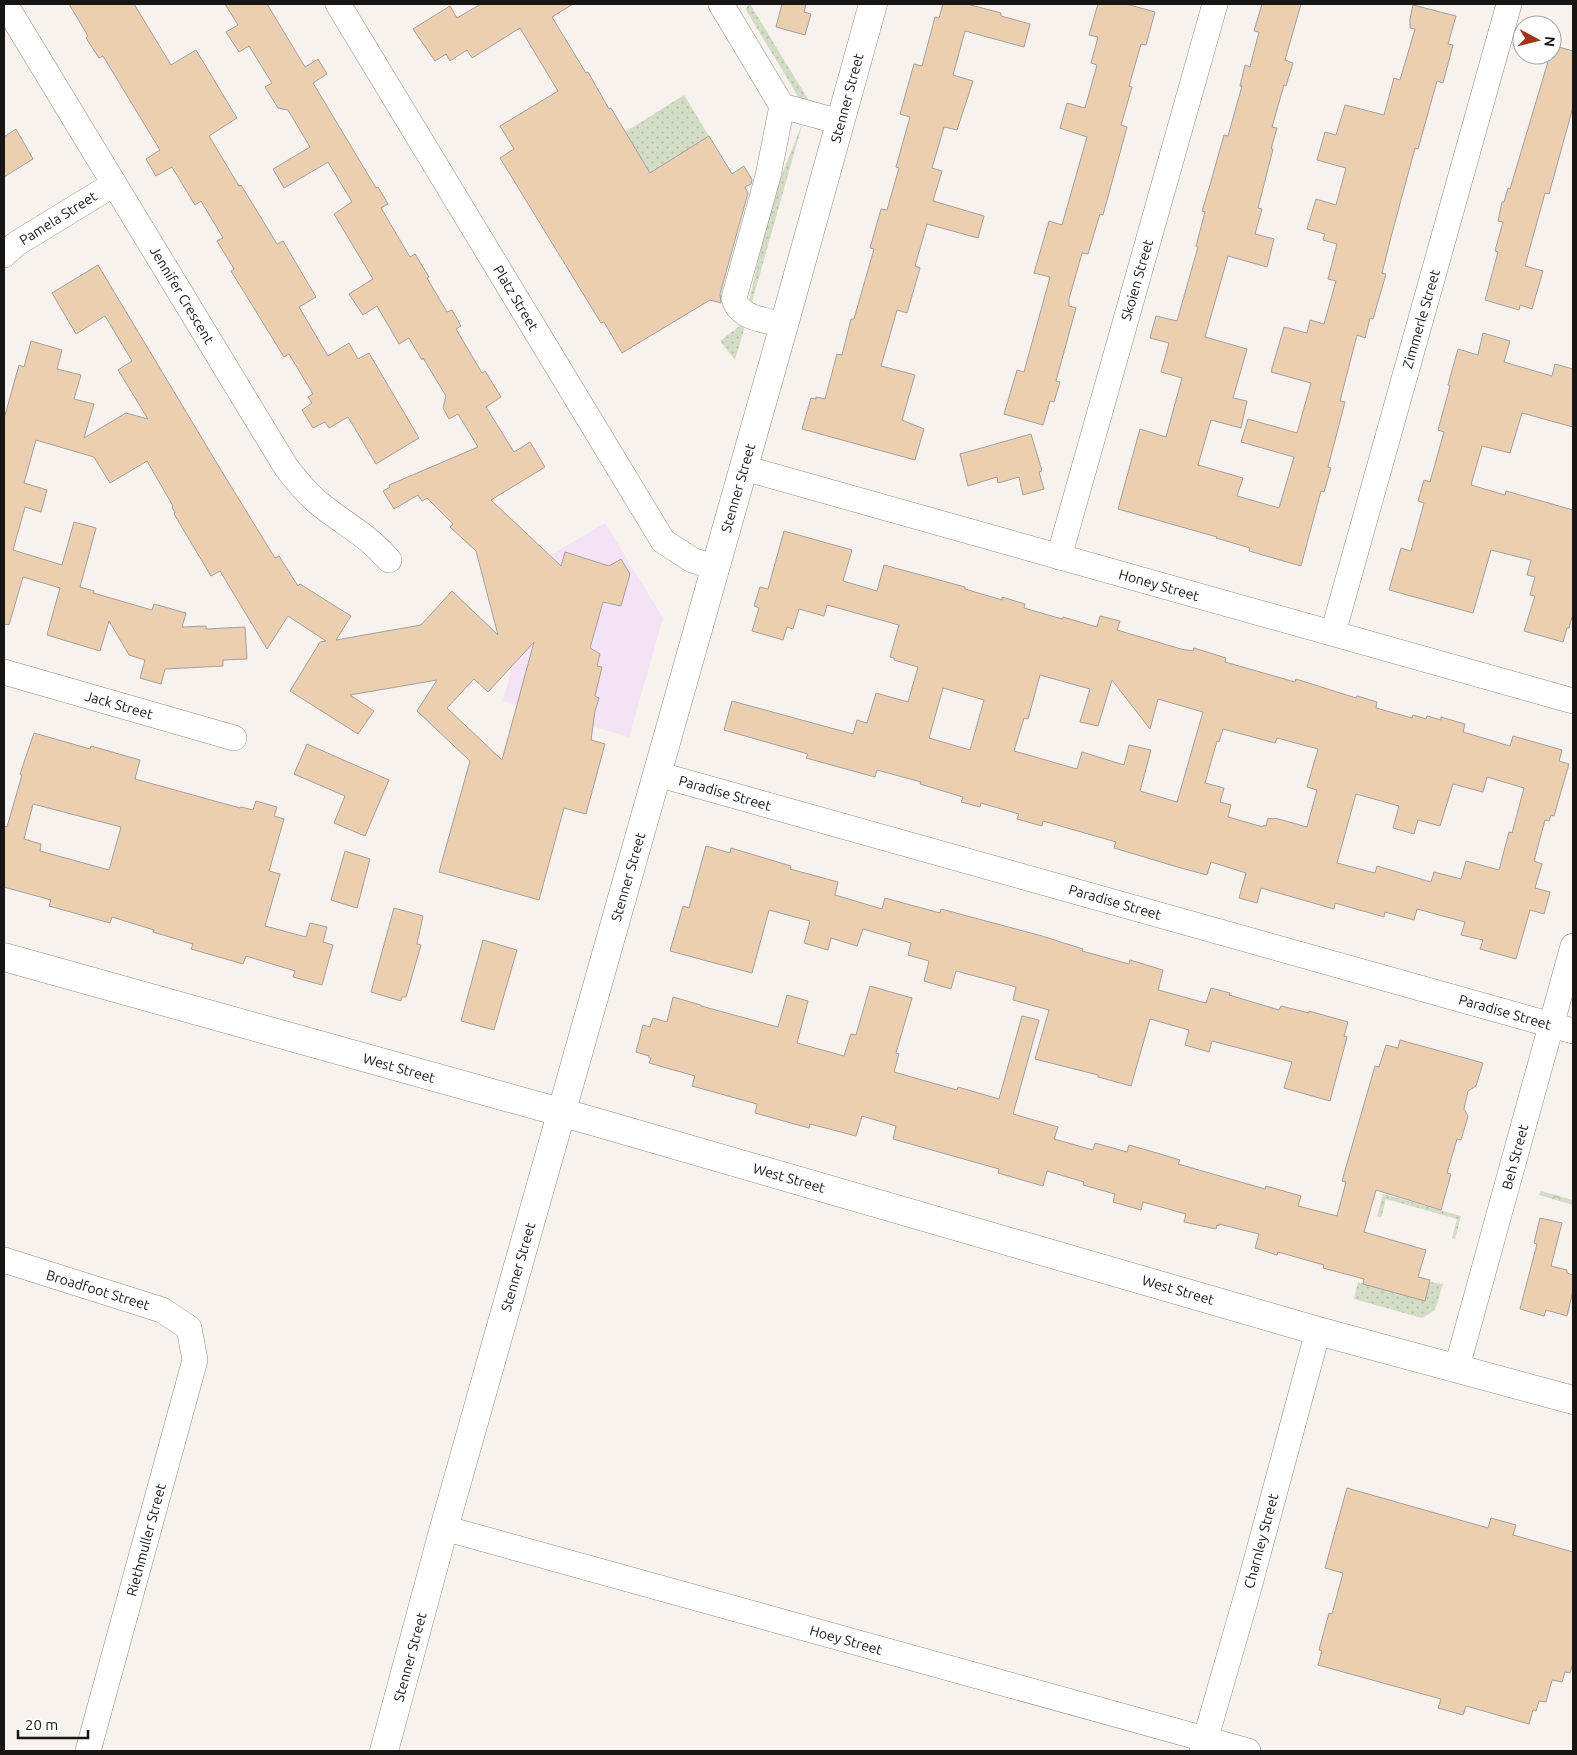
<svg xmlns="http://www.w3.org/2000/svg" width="1577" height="1755" viewBox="0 0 1577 1755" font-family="Ubuntu,sans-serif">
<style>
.education{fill:#f3e3f5}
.forest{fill:url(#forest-crowns)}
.park{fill:url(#park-dots)}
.building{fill:#eccfb1;stroke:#a39f9a;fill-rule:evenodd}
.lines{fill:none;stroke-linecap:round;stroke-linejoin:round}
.minor-casing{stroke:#8f8b86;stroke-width:26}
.major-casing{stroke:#8f8b86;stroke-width:29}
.minor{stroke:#fff;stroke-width:25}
.major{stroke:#fff;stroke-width:28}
.labels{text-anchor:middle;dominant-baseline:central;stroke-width:4;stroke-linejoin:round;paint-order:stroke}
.street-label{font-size:14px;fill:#171614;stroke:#fff}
</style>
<defs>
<pattern id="forest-crowns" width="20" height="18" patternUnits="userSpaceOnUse" patternTransform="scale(1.25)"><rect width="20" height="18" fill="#d3dcc5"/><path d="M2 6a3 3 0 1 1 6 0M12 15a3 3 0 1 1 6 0" fill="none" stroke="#b4bca8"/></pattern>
<pattern id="park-dots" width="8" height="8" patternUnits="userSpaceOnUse" patternTransform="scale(1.25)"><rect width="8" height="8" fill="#d3dcc5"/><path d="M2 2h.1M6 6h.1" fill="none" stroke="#b4bca8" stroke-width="1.8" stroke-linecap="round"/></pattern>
</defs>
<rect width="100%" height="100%" fill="#f7f2ed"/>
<!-- education -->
<path class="education" d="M 605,523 L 663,618 L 629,737 L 503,701 L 542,560 Z"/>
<!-- forest -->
<path class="forest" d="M 1541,1191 L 1573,1200 L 1573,1205 L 1539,1195 Z"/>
<!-- park -->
<g class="park">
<path d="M 748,4 L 750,4 L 809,101 L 799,98 L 746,10 Z"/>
<path d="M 684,95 L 709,136 L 650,173 L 625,132 Z"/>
<path d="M 803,122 L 752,302 L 749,301 L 763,240 L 776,189 Z"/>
<path d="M 741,325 L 745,326 L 735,360 L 720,341 Z"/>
<path d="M 1383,1194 L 1461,1216 L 1455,1239 L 1452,1238 L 1457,1219 L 1386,1199 L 1381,1218 L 1377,1216 Z"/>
<path d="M 1358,1282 L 1424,1301 L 1430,1282 L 1443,1284 L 1435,1310 L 1422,1318 L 1354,1299 Z"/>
</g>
<!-- building -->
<g class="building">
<path d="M 69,4 L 134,4 L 171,65 L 196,50 L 237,118 L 209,136 L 239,186 L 241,185 L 277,244 L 283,241 L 316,297 L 299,307 L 328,356 L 349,343 L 358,359 L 369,353 L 419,438 L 376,464 L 348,417 L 329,428 L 325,422 L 313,428 L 302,410 L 312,403 L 308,397 L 313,394 L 289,354 L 284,357 L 231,271 L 234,269 L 217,241 L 223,238 L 201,201 L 195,205 L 172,167 L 156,176 L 146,159 L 160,150 L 103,56 L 99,58 L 86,38 L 88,36 Z"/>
<path d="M 225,4 L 267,4 L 305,67 L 318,59 L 327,74 L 313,83 L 376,188 L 378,187 L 388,204 L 381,208 L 410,257 L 415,254 L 429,277 L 427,278 L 447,312 L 452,310 L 461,326 L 456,329 L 482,373 L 485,371 L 501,397 L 486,407 L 514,452 L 530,442 L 545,467 L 491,500 L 561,566 L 565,552 L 609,566 L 621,559 L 630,574 L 621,606 L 603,602 L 590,648 L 600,654 L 597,666 L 602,667 L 595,696 L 599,698 L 595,711 L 591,740 L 605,744 L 586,814 L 564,808 L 539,900 L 439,872 L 470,761 L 417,711 L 437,680 L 350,695 L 374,711 L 358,734 L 290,691 L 320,642 L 326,641 L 288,616 L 267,649 L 220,571 L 211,576 L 174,514 L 175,513 L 172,507 L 173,506 L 147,461 L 110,483 L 94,457 L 36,440 L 24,483 L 47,490 L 41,512 L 25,507 L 13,550 L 62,565 L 74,522 L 96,528 L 80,587 L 94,591 L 93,593 L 152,610 L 154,604 L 186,613 L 182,627 L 206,626 L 206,629 L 245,627 L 247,659 L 223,660 L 223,666 L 165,669 L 161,684 L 140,678 L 145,660 L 129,655 L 109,621 L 100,651 L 47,635 L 60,588 L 23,577 L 9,625 L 4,624 L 4,419 L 19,365 L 24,367 L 31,341 L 62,350 L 57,369 L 81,375 L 74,399 L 94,404 L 84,438 L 126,413 L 148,419 L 118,370 L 132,361 L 105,316 L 76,334 L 52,293 L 98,265 L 224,475 L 275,558 L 279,556 L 298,586 L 300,584 L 351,616 L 336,640 L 421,625 L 452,591 L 498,635 L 476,551 L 450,527 L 453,524 L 427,498 L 422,501 L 418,495 L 394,509 L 383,491 L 390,487 L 389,485 L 478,447 L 458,414 L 449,419 L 443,408 L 446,396 L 423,358 L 422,360 L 409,338 L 399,344 L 377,306 L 363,315 L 349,294 L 373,279 L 334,214 L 352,202 L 328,162 L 284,188 L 273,169 L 310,147 L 288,110 L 278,108 L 265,87 L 272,83 L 249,46 L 239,52 L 226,32 L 238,25 ZM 534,642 L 502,760 L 447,708 L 474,679 L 488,692 Z"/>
<path d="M 481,4 L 573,4 L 552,17 L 586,73 L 588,72 L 609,109 L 611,108 L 650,173 L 709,136 L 732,174 L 744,166 L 752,180 L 751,184 L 745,187 L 748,193 L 720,294 L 721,303 L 710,300 L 622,353 L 604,322 L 601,323 L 500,158 L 514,149 L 500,126 L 558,91 L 520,28 L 472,58 L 467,50 L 450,61 L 446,54 L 435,61 L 413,29 L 450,6 L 457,18 Z"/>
<path d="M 782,4 L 806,4 L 804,12 L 811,14 L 805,35 L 776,27 Z"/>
<path d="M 943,4 L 967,4 L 1001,13 L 1001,16 L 1030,24 L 1024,47 L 965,31 L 953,75 L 973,81 L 957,130 L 944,127 L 932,168 L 942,171 L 933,201 L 984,216 L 978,238 L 927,224 L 915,266 L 920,268 L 907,313 L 897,310 L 881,366 L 915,375 L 902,420 L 924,429 L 915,460 L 802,429 L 811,398 L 816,399 L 816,397 L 825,399 L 837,354 L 842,355 L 851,319 L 854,319 L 874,249 L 870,248 L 881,209 L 887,210 L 899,168 L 896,167 L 910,117 L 900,114 L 914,64 L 922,66 L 935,17 L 939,18 Z"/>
<path d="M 1098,4 L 1126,4 L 1155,12 L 1146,45 L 1141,44 L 1129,86 L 1132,87 L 1121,125 L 1127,127 L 1103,215 L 1100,214 L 1088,254 L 1082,253 L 1069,299 L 1069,306 L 1076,308 L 1056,381 L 1060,382 L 1054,402 L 1050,401 L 1043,425 L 1004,414 L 1017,370 L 1024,372 L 1050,277 L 1034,273 L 1049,221 L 1062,225 L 1087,137 L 1060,128 L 1067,103 L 1085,108 L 1097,65 L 1091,63 L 1098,37 L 1089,35 Z"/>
<path d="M 1262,4 L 1301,4 L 1285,60 L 1293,63 L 1286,86 L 1284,85 L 1272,127 L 1277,128 L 1271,149 L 1273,149 L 1258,208 L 1262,209 L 1255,234 L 1274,239 L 1267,267 L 1228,256 L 1205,337 L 1247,349 L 1233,398 L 1247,401 L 1241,428 L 1211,420 L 1198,465 L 1243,478 L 1237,496 L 1279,508 L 1294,457 L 1241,442 L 1248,419 L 1297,433 L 1311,383 L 1271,372 L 1284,327 L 1307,333 L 1310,320 L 1324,324 L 1336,281 L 1328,279 L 1337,244 L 1323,240 L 1325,234 L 1307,229 L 1316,199 L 1336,205 L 1346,168 L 1317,160 L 1325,132 L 1336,135 L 1345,105 L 1384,115 L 1394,78 L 1400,80 L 1415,29 L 1410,28 L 1410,19 L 1413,5 L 1456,16 L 1448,44 L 1453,45 L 1443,83 L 1437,81 L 1418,149 L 1415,148 L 1391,237 L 1382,273 L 1386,274 L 1373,319 L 1370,318 L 1365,338 L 1357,335 L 1340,401 L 1345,402 L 1328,467 L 1331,468 L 1324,492 L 1321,491 L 1301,566 L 1249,551 L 1250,548 L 1216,538 L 1217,537 L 1118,509 L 1140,429 L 1166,437 L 1182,378 L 1161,372 L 1169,343 L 1150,338 L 1156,316 L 1177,321 L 1198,247 L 1196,246 L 1205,212 L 1202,211 L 1210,185 L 1224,135 L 1228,136 L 1242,86 L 1240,86 L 1245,65 L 1250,67 L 1259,32 L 1254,31 Z"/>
<path d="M 1552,45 L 1573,51 L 1573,107 L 1549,194 L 1545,193 L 1525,266 L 1543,271 L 1532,309 L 1520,305 L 1519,310 L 1485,300 L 1498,252 L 1495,251 L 1503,222 L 1498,221 L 1502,202 L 1504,202 L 1508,188 L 1510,189 L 1550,55 L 1552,55 Z"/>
<path d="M 16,129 L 33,159 L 4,177 L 4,137 Z"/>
<path d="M 1483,333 L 1510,341 L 1504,362 L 1552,376 L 1555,364 L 1573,369 L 1573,427 L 1522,413 L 1510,453 L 1482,446 L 1471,485 L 1505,495 L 1506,491 L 1573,510 L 1573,613 L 1569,628 L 1567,628 L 1563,642 L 1524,631 L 1535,596 L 1530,595 L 1535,577 L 1527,575 L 1531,560 L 1491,550 L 1473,613 L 1389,590 L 1401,548 L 1411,551 L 1424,503 L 1418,501 L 1424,480 L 1430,482 L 1444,432 L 1438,430 L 1450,386 L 1448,385 L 1458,349 L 1478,355 Z"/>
<path d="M 1031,434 L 1042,471 L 1039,472 L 1044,489 L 1023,495 L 1019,477 L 998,483 L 997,477 L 968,486 L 960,454 Z"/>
<path d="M 784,531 L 852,550 L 843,581 L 877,591 L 884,565 L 965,587 L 965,589 L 1002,600 L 1002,597 L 1025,604 L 1024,608 L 1062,619 L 1063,617 L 1097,627 L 1100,616 L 1120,621 L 1117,630 L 1181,649 L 1193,651 L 1194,648 L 1226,658 L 1225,662 L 1295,682 L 1296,679 L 1356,698 L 1357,696 L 1377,702 L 1376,708 L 1412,718 L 1413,715 L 1426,719 L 1427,716 L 1441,720 L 1441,717 L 1465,724 L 1463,732 L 1510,746 L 1513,736 L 1562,750 L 1559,761 L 1569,764 L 1554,816 L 1551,815 L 1549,821 L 1545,820 L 1534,861 L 1542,864 L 1535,888 L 1550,892 L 1544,914 L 1530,910 L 1516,959 L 1480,949 L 1483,940 L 1461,935 L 1465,922 L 1417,909 L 1414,920 L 1385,912 L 1384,917 L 1335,903 L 1334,909 L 1261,888 L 1257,903 L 1239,898 L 1246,873 L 1211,862 L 1207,875 L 1181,868 L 1114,848 L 1116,842 L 1043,821 L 1042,826 L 1017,819 L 1019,814 L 981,803 L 980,807 L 961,802 L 963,797 L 920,784 L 921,782 L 877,770 L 875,777 L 806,758 L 808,754 L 724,730 L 732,701 L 853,734 L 857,720 L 867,723 L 876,693 L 908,702 L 918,667 L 894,660 L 894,658 L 890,657 L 899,625 L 827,605 L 824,616 L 799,609 L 793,629 L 787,627 L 783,640 L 752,631 L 759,608 L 754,606 L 760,587 L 768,589 ZM 1040,675 L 1090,689 L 1080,722 L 1098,726 L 1112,680 L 1150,729 L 1158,699 L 1203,712 L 1177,802 L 1140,791 L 1151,750 L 1129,745 L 1124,765 L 1082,752 L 1077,769 L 1014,751 L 1024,718 L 1028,719 ZM 943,688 L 984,700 L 970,750 L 929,738 ZM 1223,729 L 1275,743 L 1277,738 L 1318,749 L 1307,787 L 1317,790 L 1307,827 L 1275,818 L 1274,819 L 1268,818 L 1266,826 L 1264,825 L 1263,827 L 1228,817 L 1231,805 L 1220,802 L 1224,788 L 1205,783 L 1217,741 L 1219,742 ZM 1487,777 L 1524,788 L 1512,833 L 1509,832 L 1499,870 L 1466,861 L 1461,879 L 1434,872 L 1431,882 L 1377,866 L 1375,873 L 1337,863 L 1356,794 L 1399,806 L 1393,828 L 1414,834 L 1418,820 L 1440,826 L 1453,784 L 1483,792 Z"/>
<path d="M 34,733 L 90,749 L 91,746 L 140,760 L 135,779 L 240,808 L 241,807 L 253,810 L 256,801 L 277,807 L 274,816 L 284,819 L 269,871 L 280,874 L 265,926 L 306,937 L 310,923 L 327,927 L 323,942 L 333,945 L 322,985 L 293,977 L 295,971 L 246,956 L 243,964 L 191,949 L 193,944 L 153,932 L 154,930 L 112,917 L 110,923 L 49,906 L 51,900 L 4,887 L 4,826 L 7,827 L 22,775 L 20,774 ZM 33,804 L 121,827 L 109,870 L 40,851 L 41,844 L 24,839 Z"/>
<path d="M 307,744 L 389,780 L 365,836 L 334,823 L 345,796 L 294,774 Z"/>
<path d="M 706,846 L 730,853 L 731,848 L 754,855 L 791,866 L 790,869 L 838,882 L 835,895 L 882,909 L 885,898 L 940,913 L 941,909 L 1042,936 L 1083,949 L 1082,951 L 1129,964 L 1130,960 L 1163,970 L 1158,990 L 1206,1003 L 1211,988 L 1230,993 L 1229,995 L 1279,1010 L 1281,1006 L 1309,1013 L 1309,1011 L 1348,1022 L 1344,1036 L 1347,1037 L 1330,1101 L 1284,1088 L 1292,1062 L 1212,1041 L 1209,1052 L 1185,1045 L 1189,1030 L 1150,1019 L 1131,1086 L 1098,1077 L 1098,1075 L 1035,1059 L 1049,1010 L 1013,1000 L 1016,987 L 956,971 L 951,989 L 924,981 L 929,961 L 908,955 L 911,943 L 863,929 L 857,946 L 831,938 L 828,950 L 804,943 L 810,921 L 769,910 L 752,973 L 670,951 L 683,906 L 689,908 Z"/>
<path d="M 345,851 L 370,859 L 357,908 L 331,900 Z"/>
<path d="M 394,908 L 423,916 L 417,944 L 421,945 L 406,997 L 402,997 L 401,1001 L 371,992 Z"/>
<path d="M 483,940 L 517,950 L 494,1030 L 461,1021 Z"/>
<path d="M 870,986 L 912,998 L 896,1053 L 899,1054 L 894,1072 L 957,1090 L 958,1087 L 999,1099 L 1022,1016 L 1039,1020 L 1013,1114 L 1058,1127 L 1054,1139 L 1093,1150 L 1095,1143 L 1127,1152 L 1129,1145 L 1157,1153 L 1180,1160 L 1178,1164 L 1265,1189 L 1266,1186 L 1301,1196 L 1298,1206 L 1337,1216 L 1346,1182 L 1342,1181 L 1375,1066 L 1379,1067 L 1386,1045 L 1398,1048 L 1400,1040 L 1483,1063 L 1476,1086 L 1468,1091 L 1464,1109 L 1468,1116 L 1461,1140 L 1457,1139 L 1447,1173 L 1451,1174 L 1441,1210 L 1376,1190 L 1364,1232 L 1426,1250 L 1418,1277 L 1430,1280 L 1425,1301 L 1363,1284 L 1364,1279 L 1323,1268 L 1324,1265 L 1278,1252 L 1277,1255 L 1255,1248 L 1259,1234 L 1219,1224 L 1219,1226 L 1217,1225 L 1216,1229 L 1184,1222 L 1186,1214 L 1143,1202 L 1141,1210 L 1113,1202 L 1115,1194 L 1083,1185 L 1084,1182 L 1047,1171 L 1043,1186 L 998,1173 L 999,1169 L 893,1139 L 896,1126 L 862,1116 L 856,1136 L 810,1124 L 809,1128 L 755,1113 L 757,1104 L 692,1086 L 695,1076 L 649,1063 L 651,1058 L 649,1058 L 649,1056 L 636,1052 L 643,1025 L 650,1027 L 653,1018 L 667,1022 L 673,997 L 701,1005 L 701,1006 L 778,1027 L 787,995 L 808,1001 L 797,1043 L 844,1056 L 851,1034 L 856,1035 Z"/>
<path d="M 1540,1218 L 1562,1223 L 1551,1266 L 1567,1270 L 1567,1273 L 1573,1275 L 1573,1291 L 1567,1316 L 1546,1310 L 1544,1316 L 1520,1309 L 1537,1244 L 1534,1243 Z"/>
<path d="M 1347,1488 L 1488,1528 L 1491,1518 L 1516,1525 L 1513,1535 L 1573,1552 L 1573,1663 L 1570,1673 L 1565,1672 L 1562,1682 L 1552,1680 L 1546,1702 L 1539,1701 L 1536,1711 L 1533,1710 L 1529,1724 L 1466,1706 L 1463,1715 L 1438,1708 L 1441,1699 L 1318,1665 L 1322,1651 L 1319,1650 L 1329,1613 L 1332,1614 L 1343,1573 L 1325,1568 Z"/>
</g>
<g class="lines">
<defs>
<g id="minor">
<path d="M 5,4 L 286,467 C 298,483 311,498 326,509 C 350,527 369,537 389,560"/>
<path d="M 338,4 L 663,541 L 692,560 L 716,568"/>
<path d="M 721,4 L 782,106 L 840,122"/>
<path d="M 782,106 L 768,176 L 734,298 C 739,319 766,320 784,325"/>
<path d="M 4,255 L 16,244 L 114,184"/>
<path d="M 744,468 L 1573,701"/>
<path d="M 1059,557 L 1215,4"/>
<path d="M 1333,633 L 1509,4"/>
<path d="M 4,672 L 234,738"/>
<path d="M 657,774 L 1573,1031"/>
<path d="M 4,1260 L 162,1310 L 189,1328 L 195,1360 L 88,1751"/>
<path d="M 1457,1367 L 1573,946"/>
<path d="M 444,1528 L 1248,1751"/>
<path d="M 1202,1751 L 1248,1591 L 1318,1331"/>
</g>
<g id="major">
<path d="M 4,957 L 592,1121 L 1318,1331 L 1573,1400"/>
<path d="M 384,1751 L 444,1528 L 784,325 L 873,4"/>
</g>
</defs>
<!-- minor casing -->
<use href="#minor" class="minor-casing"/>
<!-- major casing -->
<use href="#major" class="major-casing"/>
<!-- minor -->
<use href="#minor" class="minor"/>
<!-- major -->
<use href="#major" class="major"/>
</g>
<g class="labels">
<!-- street labels -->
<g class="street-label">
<text transform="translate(847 98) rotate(-75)">Stenner Street</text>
<text transform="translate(58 218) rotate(-32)">Pamela Street</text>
<text transform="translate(1137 280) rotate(-74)">Skoien Street</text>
<text transform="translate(182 295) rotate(59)">Jennifer Crescent</text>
<text transform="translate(516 298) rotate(59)">Platz Street</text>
<text transform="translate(1421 319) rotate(-74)">Zimmerle Street</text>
<text transform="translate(738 488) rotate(-74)">Stenner Street</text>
<text transform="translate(1159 585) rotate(16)">Honey Street</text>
<text transform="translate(119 705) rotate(16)">Jack Street</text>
<text transform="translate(725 793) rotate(16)">Paradise Street</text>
<text transform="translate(628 877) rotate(-74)">Stenner Street</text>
<text transform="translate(1115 902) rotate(16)">Paradise Street</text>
<text transform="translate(1505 1012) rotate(16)">Paradise Street</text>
<text transform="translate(399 1068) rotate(16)">West Street</text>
<text transform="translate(1515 1157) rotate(-75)">Beh Street</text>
<text transform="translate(789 1178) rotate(16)">West Street</text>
<text transform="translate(518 1267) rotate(-74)">Stenner Street</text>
<text transform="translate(98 1290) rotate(17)">Broadfoot Street</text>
<text transform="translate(1178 1290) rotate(16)">West Street</text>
<text transform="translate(146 1540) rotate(-75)">Riethmuller Street</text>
<text transform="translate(1261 1541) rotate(-75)">Charnley Street</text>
<text transform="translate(846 1640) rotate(16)">Hoey Street</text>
<text transform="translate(410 1657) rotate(-75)">Stenner Street</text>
</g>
</g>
<!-- border -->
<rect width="1577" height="1755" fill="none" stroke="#171614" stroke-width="10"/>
<!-- north arrow -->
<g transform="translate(1537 40) rotate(97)"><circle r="24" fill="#ffffff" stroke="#a2a2a1"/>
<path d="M0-4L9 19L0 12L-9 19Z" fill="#9e3719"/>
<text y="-8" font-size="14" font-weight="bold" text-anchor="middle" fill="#171614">N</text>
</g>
<!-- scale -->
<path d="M18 1730v8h70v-8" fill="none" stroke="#171614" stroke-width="2.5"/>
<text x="25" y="1730" font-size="15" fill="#171614" stroke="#ffffff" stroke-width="4" paint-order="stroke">20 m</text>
</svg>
